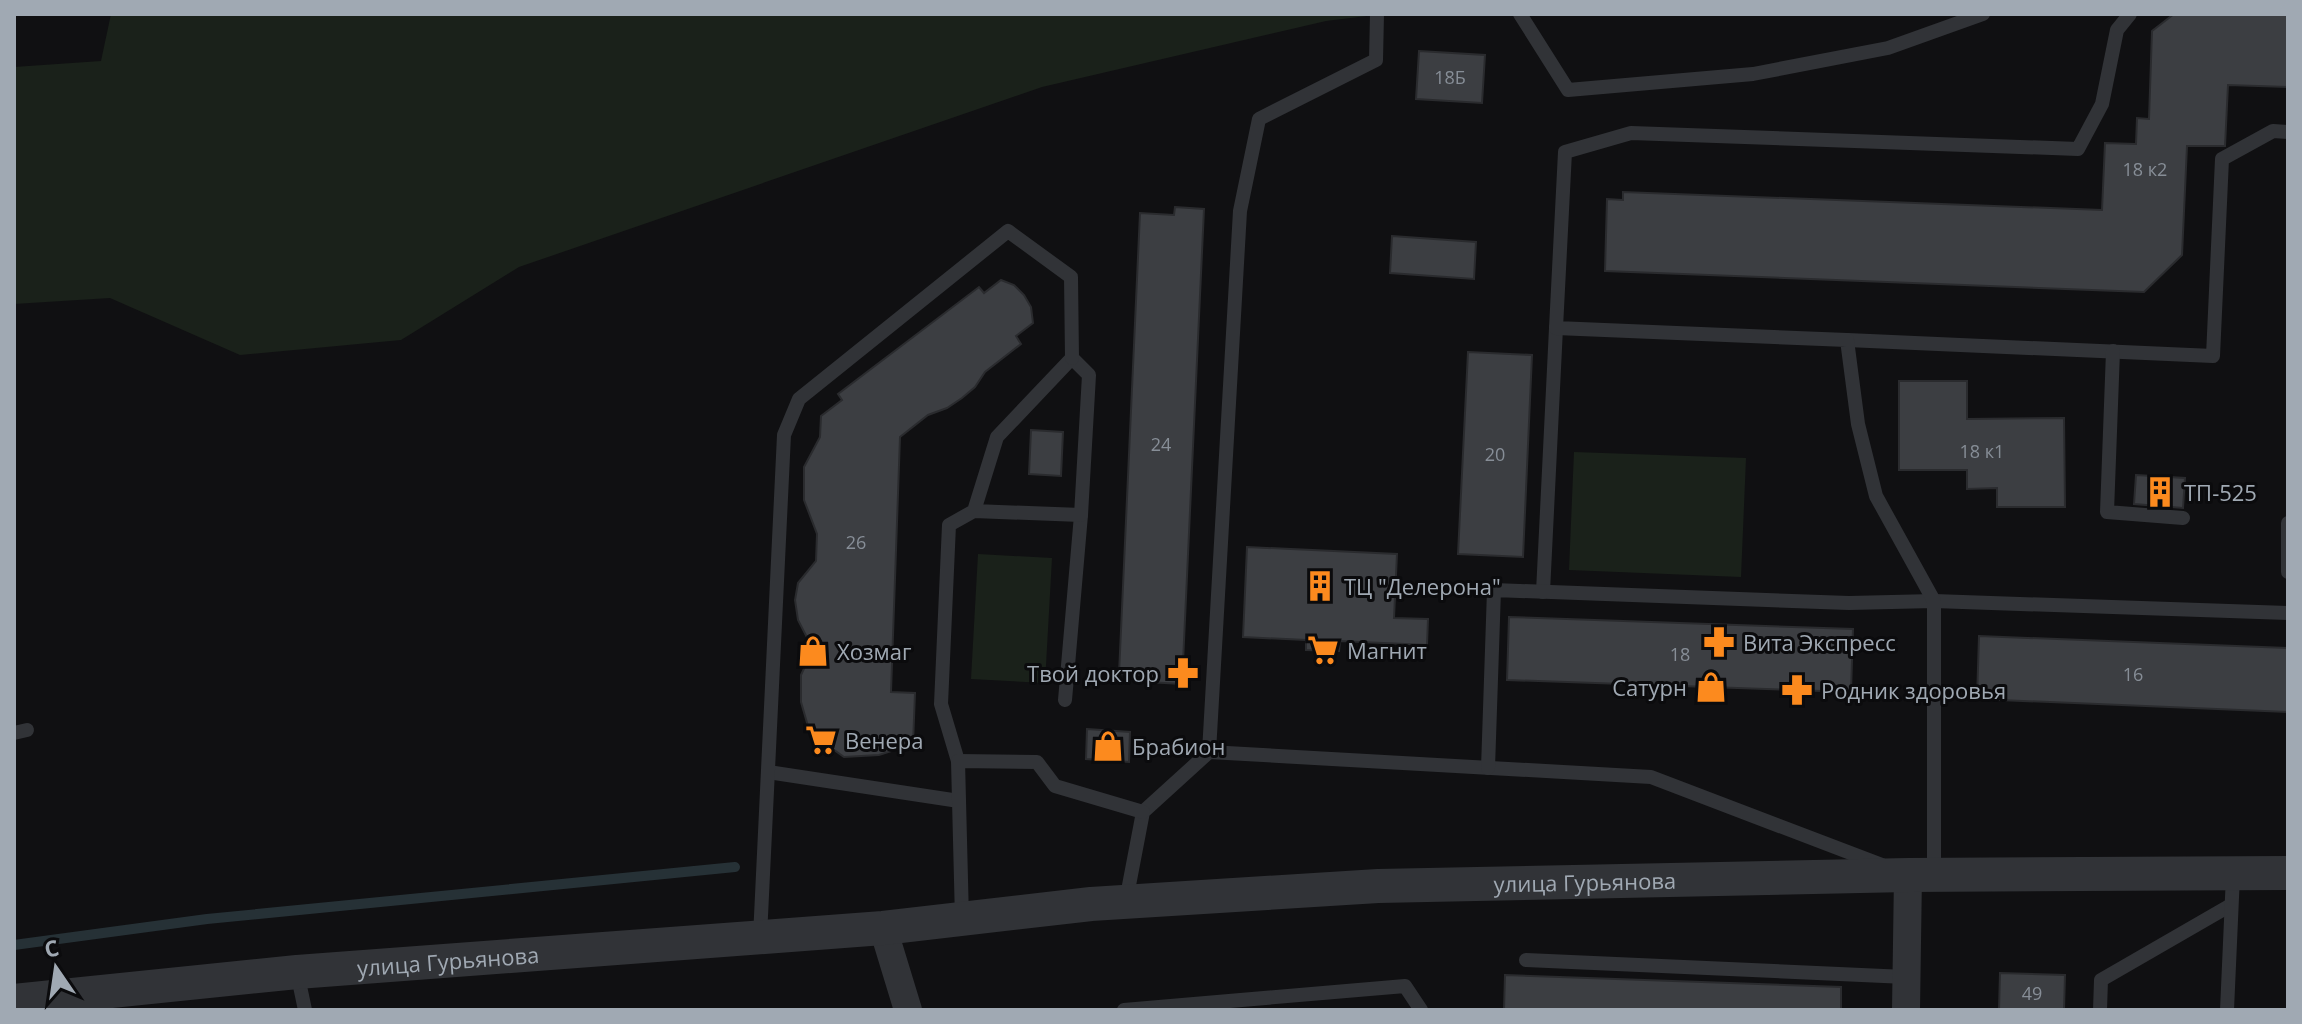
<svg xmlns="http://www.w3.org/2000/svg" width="2302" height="1024" viewBox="0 0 2302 1024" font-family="'Open Sans',sans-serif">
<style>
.green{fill:#1a211a}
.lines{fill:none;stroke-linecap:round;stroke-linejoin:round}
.stream{stroke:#263136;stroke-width:10}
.building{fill:#3c3e42;stroke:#2a2b2e;stroke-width:2}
.service{stroke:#313337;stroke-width:14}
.minor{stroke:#313337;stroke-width:28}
.tertiary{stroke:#313337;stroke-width:34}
.labels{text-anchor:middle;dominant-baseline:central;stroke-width:6;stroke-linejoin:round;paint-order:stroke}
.number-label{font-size:18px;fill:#878e97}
.poi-label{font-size:22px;fill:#a0a9b3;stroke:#0b0b0d;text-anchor:start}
.street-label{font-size:22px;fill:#a0a9b3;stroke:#0b0b0d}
</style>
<rect width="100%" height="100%" fill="#101012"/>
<!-- green -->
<g class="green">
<path d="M 111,14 L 1383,14 L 1326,21 L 1042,87 L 519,267 L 401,340 L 240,355 L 110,298 L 14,304 L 14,67 L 101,61 Z"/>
<path d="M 1574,452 L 1746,458 L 1741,577 L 1569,570 Z"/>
<path d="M 978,554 L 1052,558 L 1045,683 L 971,679 Z"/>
</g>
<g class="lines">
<!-- stream -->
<path class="stream" d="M 14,945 L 207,919 L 735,867"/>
</g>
<!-- building -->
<g class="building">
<path d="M 2174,14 L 2288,14 L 2288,87 L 2228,85 L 2225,146 L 2187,146 L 2182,255 L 2144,292 L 1605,271 L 1607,199 L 1623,200 L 1623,192 L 2102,210 L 2105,143 L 2136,144 L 2137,118 L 2149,119 L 2152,31 Z"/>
<path d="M 1419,51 L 1485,55 L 1482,103 L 1416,99 Z"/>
<path d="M 1175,207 L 1204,209 L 1182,684 L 1147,682 L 1147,675 L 1119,674 L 1140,213 L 1174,215 Z"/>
<path d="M 1392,236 L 1476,242 L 1474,279 L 1390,273 Z"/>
<path d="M 1001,280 L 1014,285 L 1024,295 L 1031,307 L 1033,323 L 1016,336 L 1021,344 L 985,372 L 975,387 L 962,398 L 947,408 L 928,415 L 900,437 L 891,692 L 915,693 L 913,744 L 879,755 L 844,757 L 820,740 L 812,740 L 801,702 L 801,675 L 813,649 L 798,620 L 795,600 L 798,583 L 816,561 L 817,534 L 804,500 L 804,467 L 820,437 L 821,416 L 842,400 L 838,394 L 979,287 L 984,293 Z"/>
<path d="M 1468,352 L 1532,355 L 1523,557 L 1458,554 Z"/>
<path d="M 1899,381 L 1967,381 L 1967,419 L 2064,418 L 2065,507 L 1997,507 L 1997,488 L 1967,489 L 1967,470 L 1899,470 Z"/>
<path d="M 1031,430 L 1063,432 L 1061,476 L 1029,474 Z"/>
<path d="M 2136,475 L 2185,478 L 2183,508 L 2134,504 Z"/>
<path d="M 1247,547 L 1397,554 L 1394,618 L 1428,619 L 1427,645 L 1340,641 L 1339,651 L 1306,650 L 1306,640 L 1243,637 Z"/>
<path d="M 1509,617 L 1853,629 L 1851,692 L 1507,680 Z"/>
<path d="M 1979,636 L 2288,648 L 2288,712 L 1977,699 Z"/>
<path d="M 1087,729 L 1130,732 L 1129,762 L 1086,759 Z"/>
<path d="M 2000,973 L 2065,975 L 2064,1010 L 1999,1010 Z"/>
<path d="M 1505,975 L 1841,987 L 1841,1010 L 1504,1010 Z"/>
</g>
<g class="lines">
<!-- service -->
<g class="service">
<path d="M 1520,14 L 1568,90 L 1753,74 L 1888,48 L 1983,14"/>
<path d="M 1847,340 L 2213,356 L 2222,159 L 2273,131 L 2288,132"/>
<path d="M 2113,351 L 2107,512 L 2183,518"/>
<path d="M 2288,523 L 2288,572"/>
<path d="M 1543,592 L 1556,328"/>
<path d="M 1065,700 L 1081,515"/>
<path d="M 14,733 L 27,730"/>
<path d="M 1209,752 L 1651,777 L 1882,865"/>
<path d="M 958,761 L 941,704 L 949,525 L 974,511 L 1081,515 L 1089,375 L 1072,358 L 997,437 L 974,511"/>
<path d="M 1488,768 L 1494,590 L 1849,603 L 1934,601 L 2288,613"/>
<path d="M 768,772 L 959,801"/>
<path d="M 1934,875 L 1934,601 L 1876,496 L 1858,424 L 1847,340 L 1556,328 L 1565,152 L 1631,133 L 2078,149 L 2102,104 L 2117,30 L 2130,14"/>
<path d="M 1126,901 L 1143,812 L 1209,752 L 1240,211 L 1259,119 L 1376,60 L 1377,14"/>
<path d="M 962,919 L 958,761 L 1037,762 L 1055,786 L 1143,812"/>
<path d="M 760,937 L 784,435 L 799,399 L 1008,231 L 1071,277 L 1072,358"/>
<path d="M 1526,960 L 1906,977"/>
<path d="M 297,972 L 305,1010"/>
<path d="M 1124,1010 L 1405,986 L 1421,1010"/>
<path d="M 2100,1010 L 2101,980 L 2231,905"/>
<path d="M 2227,1010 L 2233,875"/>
</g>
<!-- minor -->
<g class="minor">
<path d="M 883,928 L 908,1010"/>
<path d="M 1906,1010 L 1908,875"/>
</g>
<!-- tertiary -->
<path class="tertiary" id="s1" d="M 14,1001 L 297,972 L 883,928 L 1091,904 L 1378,886 L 1908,875 L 2288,873"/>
</g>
<!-- icons -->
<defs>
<symbol id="building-bare" viewBox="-9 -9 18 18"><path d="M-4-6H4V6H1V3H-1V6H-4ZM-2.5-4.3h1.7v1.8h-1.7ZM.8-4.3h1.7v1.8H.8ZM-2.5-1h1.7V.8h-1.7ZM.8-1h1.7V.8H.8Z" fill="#fc8a1e" stroke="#0b0b0d" stroke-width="2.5" paint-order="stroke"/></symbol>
<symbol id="pharmacy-bare" viewBox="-9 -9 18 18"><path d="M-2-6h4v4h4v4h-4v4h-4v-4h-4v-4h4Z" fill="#fc8a1e" stroke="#0b0b0d" stroke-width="2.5" paint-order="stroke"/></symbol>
<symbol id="supermarket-bare" viewBox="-9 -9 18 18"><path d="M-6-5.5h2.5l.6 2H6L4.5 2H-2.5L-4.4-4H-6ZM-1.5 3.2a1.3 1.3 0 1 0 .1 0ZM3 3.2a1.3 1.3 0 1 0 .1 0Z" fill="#fc8a1e" stroke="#0b0b0d" stroke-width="2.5" paint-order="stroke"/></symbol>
<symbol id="shop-bare" viewBox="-9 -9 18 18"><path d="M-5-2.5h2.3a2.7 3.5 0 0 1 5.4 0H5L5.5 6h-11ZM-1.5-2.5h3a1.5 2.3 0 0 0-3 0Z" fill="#fc8a1e" stroke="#0b0b0d" stroke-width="2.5" paint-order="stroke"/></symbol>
</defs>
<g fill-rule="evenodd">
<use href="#building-bare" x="2138" y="470" width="44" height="44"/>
<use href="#building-bare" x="1298" y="564" width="44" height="44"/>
<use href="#pharmacy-bare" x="1697" y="620" width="44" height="44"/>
<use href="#supermarket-bare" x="1301" y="628" width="44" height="44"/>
<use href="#shop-bare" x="791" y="629" width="44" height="44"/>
<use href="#pharmacy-bare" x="1161" y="651" width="44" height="44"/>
<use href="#shop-bare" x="1689" y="665" width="44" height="44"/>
<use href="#pharmacy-bare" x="1775" y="668" width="44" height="44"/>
<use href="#supermarket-bare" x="799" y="718" width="44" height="44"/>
<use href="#shop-bare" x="1086" y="724" width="44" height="44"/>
</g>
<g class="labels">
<!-- number labels -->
<g class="number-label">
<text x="1450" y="77">18Б</text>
<text x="2145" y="169">18 к2</text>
<text x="1161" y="444">24</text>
<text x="1982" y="451">18 к1</text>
<text x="1495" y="454">20</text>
<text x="856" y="542">26</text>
<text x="1680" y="654">18</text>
<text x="2133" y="674">16</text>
<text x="2032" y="993">49</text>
</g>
<!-- poi labels -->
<g class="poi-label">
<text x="2184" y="492">ТП-525</text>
<text x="1344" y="586">ТЦ "Делерона"</text>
<text x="1743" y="642">Вита Экспресс</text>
<text x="1347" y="650">Магнит</text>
<text x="837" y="651">Хозмаг</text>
<text x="1159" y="673" text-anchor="end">Твой доктор</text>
<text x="1687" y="687" text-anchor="end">Сатурн</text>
<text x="1821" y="690">Родник здоровья</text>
<text x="845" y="740">Венера</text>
<text x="1132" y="746">Брабион</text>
</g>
<!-- street labels -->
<g class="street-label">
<text stroke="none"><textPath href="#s1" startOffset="1576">улица Гурьянова</textPath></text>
<text stroke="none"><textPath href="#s1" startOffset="436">улица Гурьянова</textPath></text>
</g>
</g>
<!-- border -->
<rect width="2302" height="1024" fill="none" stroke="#a0a9b3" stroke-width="32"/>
<!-- north arrow -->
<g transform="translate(56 968) rotate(347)" stroke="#0b0b0d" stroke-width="6" paint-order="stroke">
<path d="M0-6L14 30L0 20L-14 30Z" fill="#a0a9b3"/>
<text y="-12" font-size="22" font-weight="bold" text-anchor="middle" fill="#a0a9b3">С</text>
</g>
</svg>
